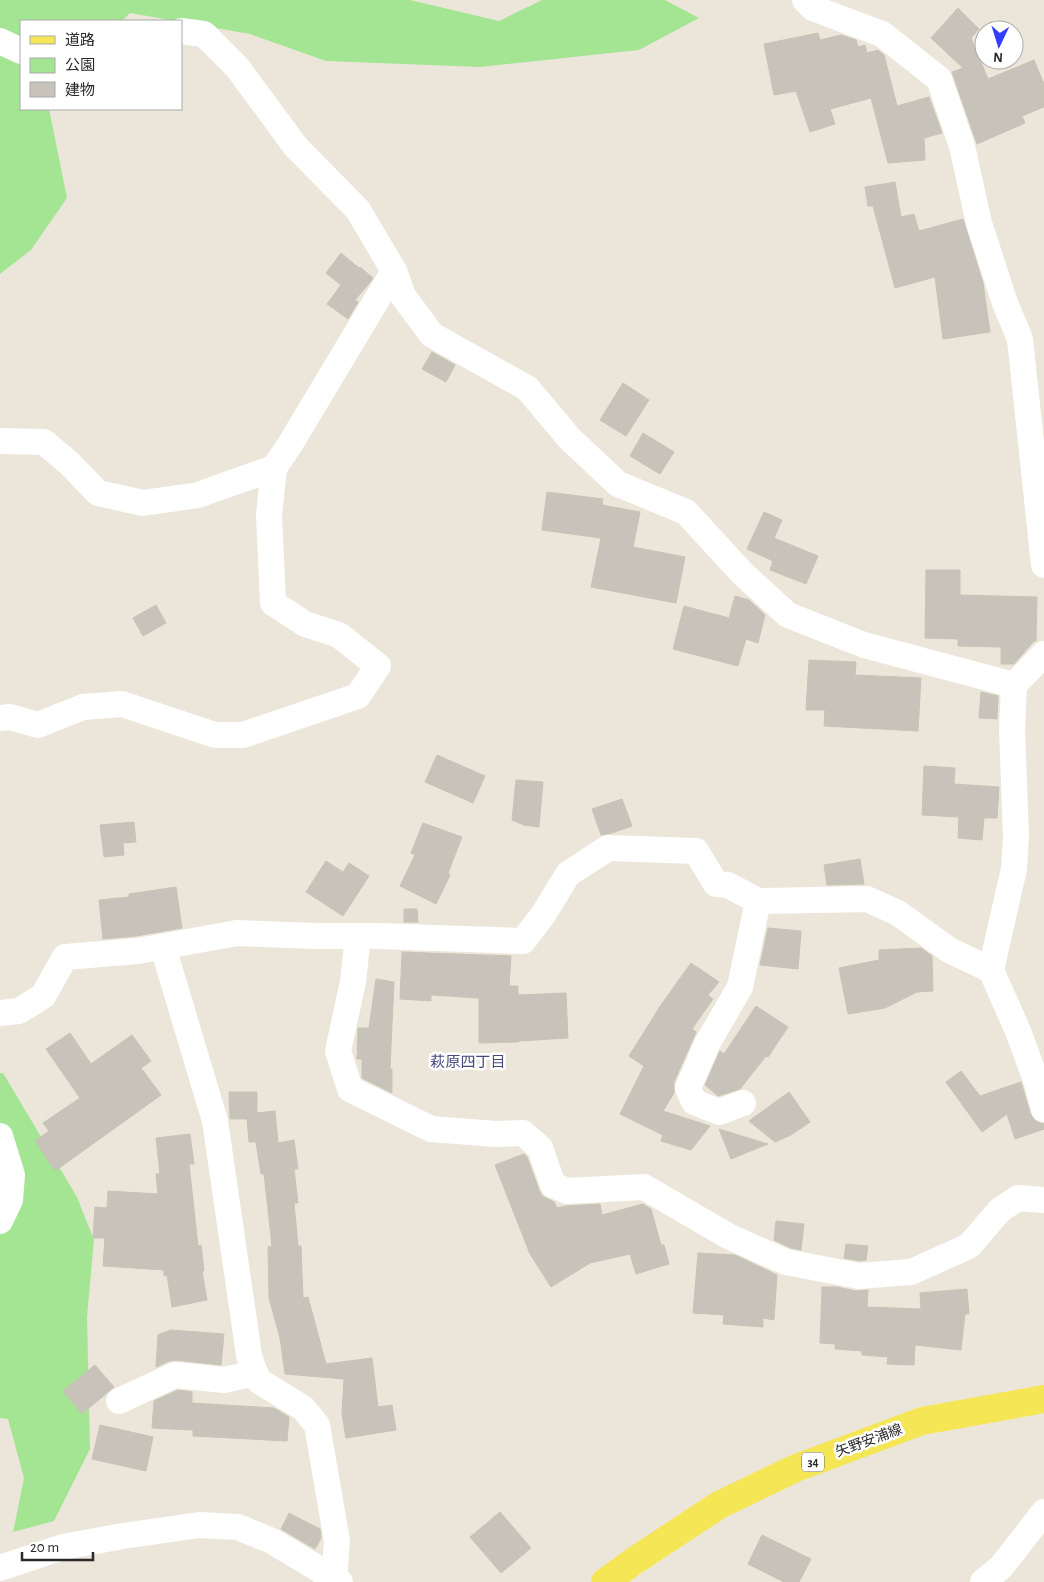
<svg xmlns="http://www.w3.org/2000/svg" width="1044" height="1582" viewBox="0 0 1044 1582" font-family="'Alegreya Sans','Noto Sans JP',sans-serif">
<style>
.green{fill:#a4e594}
.building{fill:#c7c3ba;stroke:#c7c3b4}
.lines{fill:none;stroke-linecap:round;stroke-linejoin:round}
.minor{stroke:#fff;stroke-width:26}
.primary{stroke:#f5e656;stroke-width:28}
.labels{text-anchor:middle;dominant-baseline:central;stroke-width:5;stroke-linejoin:round;paint-order:stroke}
.shield{fill:#fff;stroke:#696969;stroke-width:1}
.shield-label{font-size:12px;font-weight:bold;fill:#292929}
.street-label{font-size:14px;fill:#292929;stroke:#fff}
.neighbourhood-label{font-size:15px;fill:#484a7b;stroke:#fff}
</style>
<rect width="100%" height="100%" fill="#ece6da"/>
<!-- green -->
<g class="green">
<path d="M 0,0 L 410,0 L 499,21 L 542,0 L 665,0 L 699,18 L 639,50 L 480,67 L 326,61 L 250,34 L 130,13 L 122,21 L 21,21 L 21,109 L 49,109 L 67,198 L 31,250 L 0,274 Z"/>
<path d="M 0,1073 L 3,1073 L 77,1197 L 94,1240 L 87,1317 L 90,1449 L 54,1521 L 13,1532 L 24,1478 L 8,1419 L 0,1418 Z"/>
</g>
<!-- building -->
<g class="building">
<path d="M 958,8 L 979,29 L 971,38 L 988,79 L 1034,60 L 1044,84 L 1044,107 L 1022,116 L 1025,123 L 977,144 L 952,72 L 963,68 L 931,38 Z"/>
<path d="M 818,33 L 820,40 L 841,35 L 856,40 L 858,47 L 865,45 L 867,53 L 878,50 L 884,55 L 897,106 L 929,97 L 942,133 L 924,138 L 925,160 L 888,163 L 871,98 L 830,109 L 835,124 L 810,132 L 796,91 L 774,95 L 764,44 Z"/>
<path d="M 895,182 L 901,217 L 914,214 L 919,231 L 963,219 L 983,283 L 990,332 L 943,339 L 935,277 L 895,288 L 873,206 L 868,206 L 865,187 Z"/>
<path d="M 341,253 L 359,268 L 360,267 L 373,278 L 367,286 L 355,300 L 358,302 L 348,319 L 327,304 L 341,285 L 326,273 Z"/>
<path d="M 432,352 L 455,365 L 446,382 L 422,369 Z"/>
<path d="M 623,383 L 649,400 L 626,436 L 600,420 Z"/>
<path d="M 643,433 L 674,452 L 660,474 L 630,456 Z"/>
<path d="M 547,492 L 603,499 L 602,505 L 640,512 L 633,547 L 685,557 L 676,603 L 591,587 L 601,538 L 542,530 Z"/>
<path d="M 764,512 L 782,520 L 774,538 L 818,556 L 806,584 L 770,570 L 773,561 L 747,549 Z"/>
<path d="M 926,570 L 960,570 L 960,595 L 1037,597 L 1036,641 L 1034,641 L 1014,664 L 1001,664 L 1001,647 L 958,646 L 958,639 L 925,638 Z"/>
<path d="M 735,596 L 749,600 L 765,615 L 758,643 L 746,639 L 738,666 L 673,649 L 684,606 L 729,618 Z"/>
<path d="M 156,605 L 166,623 L 143,636 L 133,618 Z"/>
<path d="M 809,660 L 856,662 L 855,675 L 921,678 L 918,731 L 824,726 L 825,710 L 806,710 Z"/>
<path d="M 981,692 L 998,696 L 997,719 L 979,718 Z"/>
<path d="M 437,755 L 485,776 L 473,803 L 425,782 Z"/>
<path d="M 924,766 L 955,768 L 954,784 L 999,787 L 997,818 L 984,818 L 982,840 L 958,838 L 959,817 L 922,815 Z"/>
<path d="M 516,780 L 543,782 L 539,827 L 524,825 L 512,820 Z"/>
<path d="M 622,799 L 632,826 L 612,833 L 601,835 L 592,809 Z"/>
<path d="M 134,822 L 136,842 L 123,843 L 124,855 L 104,857 L 100,825 Z"/>
<path d="M 423,823 L 462,837 L 448,873 L 450,875 L 436,904 L 400,886 L 415,855 L 411,853 Z"/>
<path d="M 860,859 L 864,884 L 827,885 L 824,865 Z"/>
<path d="M 326,861 L 343,872 L 349,863 L 369,876 L 343,916 L 306,892 Z"/>
<path d="M 176,887 L 182,928 L 136,936 L 103,939 L 99,900 L 129,897 L 129,894 Z"/>
<path d="M 404,909 L 417,909 L 418,922 L 404,922 Z"/>
<path d="M 768,928 L 801,931 L 798,969 L 760,965 Z"/>
<path d="M 921,948 L 932,956 L 933,991 L 917,992 L 885,1008 L 848,1014 L 839,968 L 879,960 L 879,950 Z"/>
<path d="M 402,952 L 511,956 L 509,986 L 518,986 L 518,995 L 566,993 L 568,1038 L 519,1041 L 519,1042 L 479,1043 L 479,998 L 431,995 L 431,1001 L 400,999 Z"/>
<path d="M 691,963 L 719,982 L 708,995 L 713,999 L 692,1029 L 696,1032 L 674,1082 L 674,1093 L 663,1111 L 710,1126 L 691,1150 L 661,1141 L 663,1135 L 620,1114 L 644,1066 L 629,1056 L 661,1005 Z"/>
<path d="M 376,979 L 394,982 L 390,1069 L 392,1069 L 392,1093 L 362,1078 L 362,1059 L 357,1059 L 358,1028 L 369,1028 Z"/>
<path d="M 756,1006 L 788,1027 L 768,1057 L 766,1056 L 740,1089 L 718,1096 L 705,1085 L 720,1051 L 724,1054 Z"/>
<path d="M 70,1033 L 91,1064 L 132,1035 L 151,1061 L 141,1068 L 161,1095 L 55,1171 L 35,1141 L 49,1131 L 43,1123 L 80,1098 L 46,1049 Z"/>
<path d="M 961,1071 L 980,1096 L 1021,1082 L 1030,1113 L 1034,1120 L 1040,1123 L 1044,1124 L 1044,1129 L 1015,1139 L 1007,1114 L 982,1132 L 946,1082 Z"/>
<path d="M 229,1092 L 257,1092 L 257,1113 L 275,1111 L 278,1143 L 294,1140 L 298,1169 L 294,1169 L 298,1203 L 294,1203 L 298,1246 L 301,1246 L 303,1298 L 308,1297 L 326,1364 L 372,1358 L 378,1407 L 392,1405 L 396,1430 L 346,1438 L 342,1414 L 344,1379 L 285,1374 L 280,1338 L 269,1298 L 268,1247 L 272,1246 L 264,1174 L 261,1174 L 256,1142 L 249,1142 L 247,1119 L 230,1119 Z"/>
<path d="M 789,1092 L 810,1122 L 791,1135 L 775,1142 L 749,1121 Z"/>
<path d="M 719,1129 L 768,1144 L 731,1159 Z"/>
<path d="M 190,1134 L 194,1164 L 189,1164 L 198,1246 L 201,1245 L 204,1271 L 202,1271 L 207,1300 L 172,1307 L 167,1275 L 164,1276 L 164,1270 L 103,1266 L 105,1238 L 93,1238 L 95,1207 L 107,1208 L 108,1191 L 158,1194 L 156,1174 L 160,1174 L 156,1138 Z"/>
<path d="M 524,1154 L 527,1157 L 539,1190 L 542,1196 L 554,1202 L 557,1208 L 566,1206 L 600,1204 L 602,1215 L 643,1204 L 651,1209 L 661,1245 L 664,1245 L 669,1264 L 636,1274 L 630,1254 L 590,1263 L 551,1287 L 530,1254 L 495,1165 Z"/>
<path d="M 776,1221 L 804,1224 L 801,1250 L 791,1248 L 774,1240 Z"/>
<path d="M 846,1244 L 868,1246 L 866,1260 L 860,1261 L 844,1258 Z"/>
<path d="M 698,1253 L 735,1255 L 777,1275 L 774,1320 L 763,1318 L 763,1327 L 723,1324 L 724,1315 L 693,1313 Z"/>
<path d="M 822,1287 L 837,1287 L 856,1291 L 868,1290 L 867,1307 L 921,1309 L 920,1293 L 967,1289 L 969,1314 L 965,1314 L 961,1350 L 915,1345 L 914,1365 L 887,1364 L 888,1357 L 862,1355 L 862,1351 L 835,1349 L 835,1344 L 820,1343 Z"/>
<path d="M 171,1330 L 224,1334 L 221,1365 L 176,1360 L 169,1361 L 156,1367 L 158,1335 Z"/>
<path d="M 95,1365 L 114,1387 L 82,1414 L 63,1391 Z"/>
<path d="M 178,1390 L 192,1392 L 192,1403 L 274,1408 L 289,1417 L 287,1441 L 193,1436 L 193,1430 L 152,1428 L 154,1401 Z"/>
<path d="M 100,1425 L 153,1437 L 146,1471 L 92,1459 Z"/>
<path d="M 500,1512 L 531,1548 L 501,1573 L 470,1537 Z"/>
<path d="M 289,1513 L 320,1529 L 321,1538 L 315,1549 L 281,1529 Z"/>
<path d="M 762,1535 L 811,1559 L 799,1582 L 784,1582 L 748,1564 Z"/>
</g>
<g class="lines">
<!-- minor -->
<g class="minor">
<path d="M 805,0 L 813,8 L 882,34 L 939,79 L 962,146 L 979,223 L 1005,303 L 1020,339 L 1044,565"/>
<path d="M 181,31 L 204,34 L 237,67 L 296,147 L 358,210 L 394,271 L 403,296 L 432,335 L 527,388 L 570,439 L 618,484 L 686,512 L 743,574 L 788,615 L 864,645 L 1014,685"/>
<path d="M 0,41 L 21,51"/>
<path d="M 0,441 L 44,442 L 69,463 L 98,493 L 143,503 L 198,495 L 274,468"/>
<path d="M 1044,654 L 1014,685 L 1012,729 L 1016,837 L 1014,869 L 991,970 L 1018,1031 L 1037,1083 L 1044,1109"/>
<path d="M 0,718 L 10,717 L 38,725 L 83,707 L 122,704 L 215,735 L 243,735 L 358,696 L 378,666 L 339,635 L 305,624 L 273,603 L 269,515 L 274,468 L 289,446 L 394,271"/>
<path d="M 358,936 L 353,982 L 338,1051 L 350,1089 L 431,1129 L 496,1134 L 523,1133 L 540,1148 L 553,1185 L 567,1191 L 644,1187 L 728,1236 L 786,1262 L 859,1276 L 911,1272 L 969,1246 L 1000,1210 L 1018,1198 L 1044,1200"/>
<path d="M 163,947 L 215,1121 L 249,1355 L 253,1368 L 259,1381 L 303,1408 L 317,1425 L 337,1541 L 334,1578"/>
<path d="M 0,1013 L 19,1011 L 43,996 L 65,957 L 138,951 L 237,933 L 317,936 L 378,936 L 523,941 L 543,915 L 568,874 L 608,848 L 696,851 L 716,884 L 728,885 L 758,901 L 867,899 L 898,913 L 949,950 L 991,970"/>
<path d="M 743,1103 L 719,1112 L 694,1102 L 688,1088 L 707,1044 L 740,987 L 758,901"/>
<path d="M 0,1136 L 12,1175 L 10,1200 L 0,1221"/>
<path d="M 119,1401 L 175,1375 L 224,1380 L 255,1373"/>
<path d="M 0,1568 L 63,1547 L 123,1536 L 199,1525 L 238,1527 L 272,1541 L 340,1582"/>
<path d="M 983,1582 L 1001,1567 L 1044,1512"/>
</g>
<!-- primary -->
<path class="primary" d="M 605,1582 L 634,1561 L 719,1505 L 796,1468 L 922,1421 L 1044,1399"/>
</g>
<g class="labels">
<!-- shield labels -->
<rect class="shield" x="802" y="1452.5" width="22" height="19" rx="4"/>
<g class="shield-label">
<text x="813" y="1462">34</text>
</g>
<!-- street labels -->
<g class="street-label">
<text transform="translate(869 1441) rotate(-20)">矢野安浦線</text>
</g>
<!-- neighbourhood labels -->
<g class="neighbourhood-label">
<text x="468" y="1062">萩原四丁目</text>
</g>
</g>
<!-- legend -->
<rect x="20" y="20" width="162" height="90" fill="#ffffff" stroke="#a9a9a9"/>
<rect x="30" y="36" width="25" height="8" fill="#f5e656" stroke="#a9a9a9"/>
<text x="65" y="45" font-size="15" fill="#292929">道路</text>
<rect x="30" y="58" width="25" height="15" fill="#a4e594" stroke="#a9a9a9"/>
<text x="65" y="70" font-size="15" fill="#292929">公園</text>
<rect x="30" y="82" width="25" height="15" fill="#c7c3ba" stroke="#a9a9a9"/>
<text x="65" y="95" font-size="15" fill="#292929">建物</text>
<!-- north arrow -->
<g transform="translate(999 45) rotate(184)"><circle r="24" fill="#ffffff" stroke="#a9a9a9"/>
<path d="M0-4L9 19L0 12L-9 19Z" fill="#333dff"/>
<text y="-8" font-size="14" font-weight="bold" text-anchor="middle" fill="#292929">N</text>
</g>
<!-- scale -->
<path d="M22 1552v8h71v-8" fill="none" stroke="#292929" stroke-width="2.5"/>
<text x="30" y="1552" font-size="15" fill="#292929" stroke="#ffffff" stroke-width="4" paint-order="stroke">20 m</text>
</svg>
